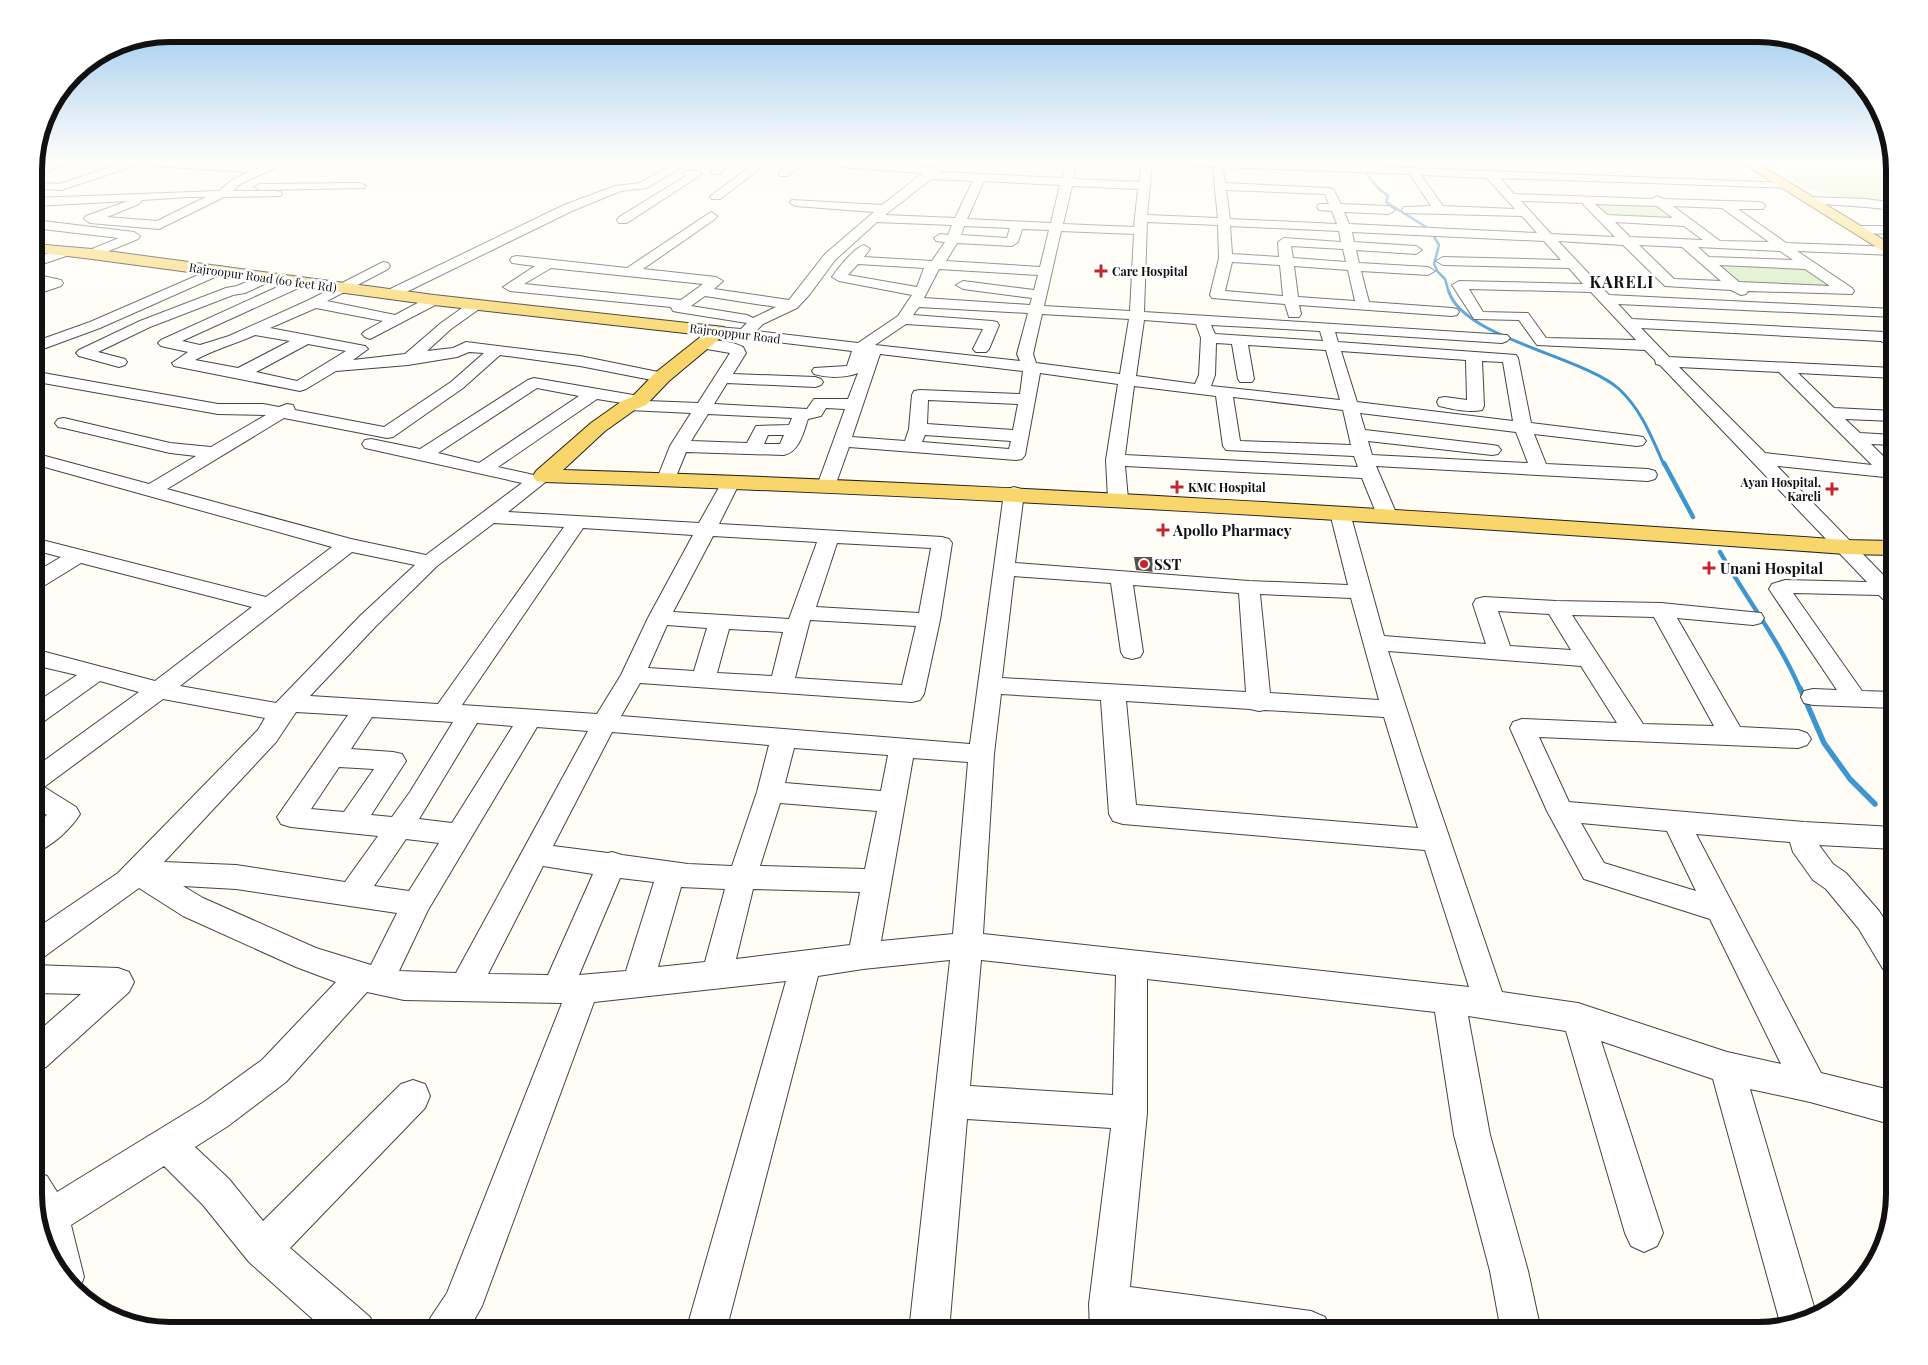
<svg xmlns="http://www.w3.org/2000/svg" width="1928" height="1365" viewBox="0 0 1928 1365" font-family="'Playfair Display',serif">
<style>
.green{fill:#d5ebbd}
.lines{fill:none;stroke-linecap:round;stroke-linejoin:round}
.stream-far3{stroke:#3f96cf;stroke-width:2.5}
.stream-far2{stroke:#3f96cf;stroke-width:3}
.stream-far1{stroke:#3f96cf;stroke-width:4.5}
.stream{stroke:#3f96cf;stroke-width:5.5}
.building{fill:#5a524d}
.minor-casing{stroke:#444;stroke-width:2}
.major-casing{stroke:#222;stroke-width:2}
.minor{fill:#fff;fill-rule:evenodd}
.major{fill:#f9d66b;fill-rule:evenodd}
.poi-dot{fill:#c4262e;stroke:#fff;stroke-width:2}
.labels{text-anchor:middle;dominant-baseline:central;stroke-width:5;stroke-linejoin:round;paint-order:stroke}
.far-poi-label{font-size:12px;font-weight:bold;fill:#111;stroke:#fff;text-anchor:start}
.far-street-label{font-size:12px;fill:#111;stroke:#fff}
.poi-label{font-size:15px;font-weight:bold;fill:#111;stroke:#fff;text-anchor:start}
.far-district-label{font-size:16px;font-weight:bold;letter-spacing:1px;fill:#111;stroke:#fff}
.rim{fill:none;stroke:#111;stroke-width:6}
</style>
<rect width="100%" height="100%" fill="#fffdf5"/>
<!-- green -->
<g class="green">
<path d="M 1777,161 L 1892,161 L 1894,170 L 1894,202 C 1853,197 1804,199 1775,164 Z"/>
<path d="M 1593,202 L 1657,204 L 1673,219 L 1607,216 Z"/>
<path d="M 1715,265 L 1805,268 L 1830,287 L 1736,284 Z"/>
</g>
<g class="lines">
<!-- stream-far3 -->
<g class="stream-far3">
<path d="M 1357,161 L 1361,167"/>
<path d="M 1646,161 L 1741,163"/>
<path d="M 1366,173 L 1377,187 L 1388,196 L 1386,202 L 1426,227"/>
<path d="M 1433,235 L 1439,245 L 1434,264 L 1438,272 L 1445,279 L 1449,293"/>
</g>
<!-- stream-far2 -->
<path class="stream-far2" d="M 1449,292 C 1464,338 1584,357 1619,389 C 1641,409 1652,438 1664,465"/>
<!-- stream-far1 -->
<g class="stream-far1">
<path d="M 1664,463 L 1693,517"/>
<path d="M 1720,552 C 1746,598 1779,640 1800,689"/>
</g>
<!-- stream -->
<path class="stream" d="M 1800,688 L 1824,743 L 1850,779 L 1875,804"/>
</g>
<!-- building -->
<path class="building" d="M 1134,557 L 1152,557 L 1154,572 L 1136,570 Z"/>
<g class="lines">
<defs>
<g id="minor">
<path d="M 57,161 L 73,161 L 72,163 L 34,175 L 34,168 Z"/>
<path d="M 128,161 L 174,161 L 250,166 L 254,167 L 255,170 L 276,161 L 290,161 L 240,184 L 233,191 L 276,191 L 280,192 L 282,194 L 280,196 L 224,197 L 159,229 L 90,223 L 84,219 L 86,216 L 128,201 L 34,206 L 34,198 L 219,191 L 232,180 L 249,172 L 137,165 L 61,190 L 41,189 L 35,186 L 41,183 L 60,184 ZM 189,197 L 206,197 L 157,221 L 107,217 L 139,204 L 142,200 Z"/>
<path d="M 679,161 L 692,161 L 647,188 L 621,191 L 572,211 L 396,297 L 386,297 L 384,294 L 386,291 L 564,205 L 615,186 L 640,183 Z"/>
<path d="M 721,161 L 732,161 L 720,174 L 712,174 L 711,172 Z"/>
<path d="M 758,161 L 770,161 L 720,199 L 712,199 L 710,197 L 712,195 Z"/>
<path d="M 794,161 L 806,161 L 788,176 L 780,176 L 778,174 L 780,172 Z"/>
<path d="M 840,161 L 932,168 L 941,161 L 953,161 L 940,172 L 1062,178 L 1067,161 L 1077,161 L 1073,179 L 1139,182 L 1142,161 L 1234,161 L 1787,183 L 1791,184 L 1793,186 L 1791,188 L 1500,178 L 1514,194 L 1652,199 L 1657,196 L 1663,199 L 1759,202 L 1763,203 L 1765,206 L 1763,209 L 1738,209 L 1786,243 L 1894,247 L 1893,255 L 1797,251 L 1852,288 L 1854,291 L 1852,294 L 1748,291 L 1746,294 L 1741,295 L 1731,290 L 1665,286 L 1623,245 L 1558,241 L 1609,295 L 1894,309 L 1894,317 L 1618,304 L 1632,319 L 1885,332 L 1894,337 L 1894,349 L 1881,341 L 1641,328 L 1669,357 L 1894,368 L 1894,378 L 1798,373 L 1834,408 L 1894,411 L 1894,421 L 1845,419 L 1860,433 L 1894,435 L 1894,445 L 1871,444 L 1894,467 L 1894,478 L 1777,466 L 1894,586 L 1894,604 L 1886,602 L 1879,595 L 1793,593 L 1862,691 L 1894,692 L 1894,708 L 1813,705 L 1804,703 L 1801,697 L 1804,691 L 1813,689 L 1837,690 L 1769,589 L 1772,584 L 1785,580 L 1867,582 L 1660,365 L 1656,364 L 1655,360 L 1645,350 L 1537,345 L 1519,320 L 1474,319 L 1452,285 L 1459,281 L 1583,284 L 1569,268 L 1443,265 L 1436,261 L 1443,257 L 1561,260 L 1544,241 L 1352,232 L 1354,242 L 1416,246 L 1422,250 L 1416,254 L 1356,250 L 1359,263 L 1428,267 L 1435,271 L 1428,275 L 1361,271 L 1369,302 L 1452,308 L 1457,309 L 1459,312 L 1457,315 L 1452,316 L 1299,305 L 1301,314 L 1299,317 L 1289,317 L 1285,304 L 1212,298 L 1210,295 L 1219,258 L 1218,225 L 1147,222 L 1144,312 L 1507,335 L 1510,338 L 1507,341 L 1502,343 L 1335,332 L 1338,342 L 1516,355 L 1518,358 L 1531,423 L 1637,436 L 1643,437 L 1646,441 L 1643,445 L 1637,446 L 1534,434 L 1546,464 L 1648,469 L 1655,471 L 1657,475 L 1655,479 L 1648,481 L 1376,466 L 1397,515 L 1394,519 L 1387,521 L 1380,519 L 1377,515 L 1362,478 L 1125,466 L 1128,499 L 1125,503 L 1118,505 L 1111,503 L 1108,499 L 1106,460 L 1118,384 L 1040,373 L 1025,455 L 1022,459 L 1016,460 L 849,447 L 835,486 L 833,490 L 826,492 L 819,490 L 817,486 L 845,409 L 826,408 L 821,416 L 808,419 C 803,433 800,451 784,455 L 686,452 L 675,479 L 673,483 L 666,485 L 659,483 L 657,479 L 670,446 L 691,413 L 629,410 L 623,409 L 621,405 L 622,403 L 597,399 L 498,467 L 534,475 L 544,470 L 551,472 L 553,476 L 508,512 L 699,523 L 722,482 L 724,478 L 731,476 L 738,478 L 740,482 L 719,524 L 942,537 L 949,539 L 952,543 L 940,620 L 924,694 L 920,700 L 912,702 L 640,683 L 621,716 L 970,744 L 1004,493 L 1007,489 L 1014,487 L 1021,489 L 1024,493 L 1015,563 L 1249,581 L 1348,585 L 1330,513 L 1333,509 L 1340,507 L 1347,509 L 1350,513 L 1384,636 L 1486,644 L 1473,604 L 1476,599 L 1484,597 L 1556,601 L 1661,603 L 1761,613 L 1764,618 L 1761,623 L 1753,625 L 1677,618 L 1740,727 L 1798,730 L 1807,733 L 1811,739 L 1807,745 L 1798,748 L 1539,737 L 1569,802 L 1804,822 L 1894,827 L 1894,849 L 1819,845 L 1833,864 L 1846,873 L 1879,911 L 1894,934 L 1894,973 L 1883,969 L 1859,929 L 1826,889 L 1813,880 L 1793,852 L 1790,842 L 1696,834 L 1821,1073 L 1894,1091 L 1894,1125 L 1810,1102 L 1750,1089 L 1817,1317 L 1781,1326 L 1713,1079 L 1601,1041 L 1663,1233 L 1657,1246 L 1644,1252 L 1631,1246 L 1625,1233 L 1566,1031 L 1468,1016 L 1490,1135 L 1528,1271 L 1541,1331 L 1501,1331 L 1490,1271 L 1454,1135 L 1435,1012 L 1147,979 L 1147,1113 L 1130,1287 L 1311,1311 L 1325,1317 L 1331,1331 L 1165,1331 L 1130,1326 L 1130,1331 L 1090,1331 L 1089,1304 L 1111,1128 L 967,1119 L 949,1331 L 909,1331 L 950,960 L 863,969 L 818,976 L 726,1331 L 686,1331 L 786,981 L 594,1002 L 482,1306 L 468,1331 L 425,1331 L 431,1317 L 447,1293 L 562,1003 L 404,1000 L 367,992 L 286,1082 L 228,1126 L 195,1147 L 229,1179 L 263,1221 L 401,1084 L 413,1080 L 425,1084 L 430,1096 L 425,1108 L 290,1248 L 370,1317 L 376,1331 L 326,1331 L 249,1262 L 203,1205 L 164,1166 L 71,1225 L 84,1277 L 79,1291 L 77,1291 L 52,1263 L 34,1203 L 34,1171 L 47,1176 L 57,1192 L 204,1102 L 262,1060 L 336,982 L 296,967 L 183,916 L 139,888 L 45,956 L 34,960 L 34,930 L 118,873 L 258,730 L 265,718 L 163,699 L 44,787 L 76,807 L 80,814 C 71,829 51,847 34,853 L 34,826 L 47,815 L 34,807 L 34,768 L 139,692 L 100,681 L 43,722 L 34,725 L 34,704 L 77,675 L 34,665 L 34,649 L 155,681 L 252,607 L 81,563 L 42,587 L 34,588 L 34,573 L 61,557 L 34,550 L 34,538 L 266,597 L 332,547 L 34,464 L 34,453 L 149,484 L 196,456 L 170,453 L 64,428 L 58,427 L 55,423 L 58,419 L 64,418 L 170,443 L 211,447 L 266,415 L 218,414 L 43,383 L 37,381 L 35,378 L 37,375 L 43,373 L 218,404 L 263,404 L 279,407 L 287,404 L 293,405 L 295,410 L 384,427 L 451,382 L 484,353 L 469,352 L 457,357 L 408,365 L 336,371 L 306,389 L 300,391 L 174,366 L 172,363 L 188,352 L 161,346 L 158,343 L 161,340 L 295,279 L 305,279 L 307,282 L 305,285 L 182,341 L 200,345 L 229,336 L 309,300 L 383,262 L 388,263 L 390,266 L 388,269 L 327,301 L 395,315 L 429,297 L 439,297 L 441,300 L 439,303 L 370,339 L 365,337 L 362,334 L 365,331 L 383,321 L 316,308 L 270,328 L 365,346 L 368,349 L 353,360 L 405,354 L 441,323 L 472,301 L 482,301 L 484,304 L 482,307 L 451,329 L 427,351 L 453,348 L 466,342 L 580,356 L 668,374 L 670,377 L 668,380 L 662,382 L 580,366 L 500,355 L 463,388 L 393,437 L 387,438 L 284,418 L 167,489 L 351,539 L 426,555 L 522,483 L 365,448 L 362,444 L 365,440 L 371,439 L 420,449 L 528,380 L 534,378 L 639,396 L 645,397 L 647,401 L 698,403 L 730,353 L 701,348 L 698,345 L 701,342 C 712,339 732,341 743,347 L 746,353 L 733,374 L 815,377 L 821,379 L 823,382 L 821,385 L 815,387 L 727,383 L 714,404 L 807,409 L 814,399 L 848,399 L 858,373 C 845,378 828,378 814,374 L 812,371 L 814,368 L 847,366 L 852,351 L 718,335 L 713,334 L 711,331 L 713,328 L 718,327 L 741,329 L 747,323 L 678,312 L 673,311 L 671,307 L 510,291 L 503,287 L 535,266 L 512,263 L 510,260 L 512,257 L 517,256 L 627,268 L 711,212 L 717,216 L 715,219 L 643,269 L 716,277 L 723,281 L 714,289 L 789,300 L 825,254 L 874,212 L 796,206 L 792,204 L 790,202 L 792,200 L 882,205 L 923,173 L 841,167 L 836,164 ZM 1152,164 L 1217,167 L 1213,170 L 1218,218 L 1147,215 ZM 1219,167 L 1410,174 L 1431,206 L 1404,207 L 1402,210 L 1404,213 L 1522,216 L 1537,233 L 1349,224 L 1344,212 L 1389,214 L 1395,210 L 1389,206 L 1341,204 L 1333,189 L 1329,188 L 1225,183 L 1223,170 ZM 1421,175 L 1487,178 L 1515,209 L 1443,206 ZM 931,179 L 973,181 L 955,218 L 885,215 ZM 984,181 L 1060,185 L 1051,223 L 967,219 ZM 1072,186 L 1138,189 L 1134,227 L 1063,224 ZM 1226,190 L 1325,194 L 1329,204 L 1319,204 L 1317,207 L 1319,210 L 1332,211 L 1337,224 L 1230,219 ZM 1521,201 L 1582,203 L 1615,237 L 1551,234 ZM 1595,204 L 1657,206 L 1673,218 L 1607,215 ZM 1673,206 L 1722,208 L 1769,242 L 1720,241 ZM 877,222 L 952,225 L 948,235 L 940,234 L 934,238 L 936,241 L 945,242 L 932,261 L 864,257 L 870,249 L 864,245 C 854,248 838,268 832,277 L 839,281 L 912,295 L 898,316 L 858,343 L 756,331 L 763,324 L 797,308 L 810,294 L 835,260 ZM 1615,222 L 1684,226 L 1703,240 L 1630,237 ZM 964,226 L 1010,228 L 1007,238 L 961,235 ZM 1230,226 L 1339,231 L 1341,242 L 1284,238 L 1278,242 L 1279,257 L 1232,254 ZM 1022,229 L 1049,230 L 1040,267 L 946,261 L 957,243 L 1012,246 L 1018,242 ZM 1061,231 L 1134,234 L 1130,311 L 1044,306 ZM 1639,245 L 1682,247 L 1721,281 L 1674,279 ZM 1291,246 L 1343,249 L 1346,262 L 1293,258 ZM 1698,247 L 1780,251 L 1793,260 L 1709,257 ZM 1232,262 L 1280,265 L 1283,296 L 1225,291 ZM 858,264 L 924,268 L 917,287 L 848,275 ZM 1719,265 L 1805,269 L 1830,286 L 1739,282 ZM 1294,266 L 1348,270 L 1355,301 L 1298,297 ZM 551,268 L 703,284 L 681,300 L 524,284 ZM 939,269 L 1038,275 L 1034,290 L 963,281 L 956,285 L 963,289 L 1032,298 L 1030,305 L 924,298 ZM 1469,289 L 1591,292 L 1636,340 L 1546,338 L 1528,313 L 1483,312 ZM 705,296 L 776,307 L 753,318 L 747,315 L 691,306 ZM 919,307 L 1028,313 L 1017,354 L 1020,361 L 875,345 L 906,324 L 983,329 L 973,349 L 976,352 L 986,352 L 989,349 L 999,325 L 997,322 L 992,321 L 913,315 ZM 1042,314 L 1129,319 L 1120,374 L 1036,363 L 1033,354 ZM 1144,320 L 1196,324 L 1201,338 L 1199,375 L 1195,384 L 1136,376 ZM 1211,325 L 1320,331 L 1323,341 L 1215,334 ZM 255,335 L 290,341 L 238,368 L 195,360 C 215,349 235,344 255,335 ZM 1216,343 L 1232,344 L 1238,379 L 1240,382 L 1252,382 L 1254,379 L 1248,345 L 1326,350 L 1340,400 L 1211,386 L 1215,375 ZM 308,344 L 346,351 L 297,381 L 256,372 ZM 1341,351 L 1466,360 L 1467,400 L 1445,397 L 1439,398 L 1437,402 L 1439,406 C 1452,409 1469,413 1482,410 L 1484,406 L 1482,361 L 1503,362 L 1513,421 L 1357,402 ZM 880,354 L 1023,371 L 1020,394 L 920,390 L 914,391 L 912,395 L 909,429 L 905,441 L 852,437 ZM 1679,367 L 1779,372 L 1872,465 L 1765,453 ZM 1134,386 L 1216,396 L 1223,446 L 1226,450 L 1354,456 L 1358,467 L 1125,455 ZM 537,388 L 579,396 L 479,463 L 438,453 ZM 1233,397 L 1343,410 L 1351,445 L 1240,441 ZM 928,400 L 1018,404 L 1013,430 L 927,424 ZM 1360,413 L 1516,432 L 1528,463 L 1372,455 L 1368,441 L 1492,455 L 1498,454 L 1501,450 L 1498,446 L 1492,445 L 1365,430 ZM 708,414 L 792,418 L 789,425 L 756,426 L 747,443 L 691,441 ZM 768,435 L 784,435 L 780,444 L 764,444 ZM 925,435 L 1011,441 L 1009,449 L 922,442 ZM 494,523 L 564,527 L 438,704 L 310,696 L 376,626 L 437,566 ZM 583,528 L 693,535 L 648,618 L 621,675 L 597,714 L 462,705 ZM 713,536 L 817,542 L 789,619 L 673,612 ZM 837,543 L 931,548 L 919,613 L 816,607 ZM 352,552 L 415,565 L 360,616 L 276,703 L 180,686 ZM 1014,576 L 1111,583 L 1121,652 L 1124,657 L 1132,659 L 1140,657 L 1143,652 L 1133,585 L 1239,593 L 1246,692 L 1002,678 ZM 1260,594 L 1351,598 L 1379,700 L 1270,693 ZM 1498,611 L 1549,614 L 1571,650 L 1510,646 ZM 1572,615 L 1654,617 L 1714,726 L 1643,724 ZM 810,620 L 916,626 L 902,685 L 795,678 ZM 667,625 L 707,628 L 694,671 L 648,668 ZM 729,629 L 783,632 L 772,676 L 717,673 ZM 1388,651 L 1581,666 L 1617,723 L 1522,719 L 1513,722 L 1510,728 L 1547,811 L 1584,879 L 1710,919 L 1781,1064 L 1727,1052 L 1578,1003 L 1502,992 L 1423,760 ZM 1001,694 L 1101,700 L 1109,814 L 1113,821 L 1123,824 L 1425,850 L 1469,987 L 983,934 L 994,754 ZM 1126,701 L 1250,709 L 1259,711 L 1265,710 L 1384,717 L 1418,828 L 1136,805 ZM 296,712 L 348,715 L 277,817 L 281,824 L 291,827 L 378,836 L 345,882 L 236,865 L 164,862 L 276,742 ZM 372,717 L 453,722 L 410,792 L 392,817 L 371,815 L 406,761 L 402,754 L 393,752 L 351,749 ZM 477,723 L 513,726 L 452,823 L 419,819 ZM 537,727 L 588,731 L 456,973 L 399,971 L 428,910 ZM 612,732 L 769,745 L 757,792 L 732,866 L 688,864 L 622,855 L 612,852 L 608,853 L 553,846 ZM 794,748 L 888,755 L 881,791 L 785,783 ZM 913,758 L 968,762 L 953,934 L 881,941 ZM 339,767 L 374,769 L 344,812 L 311,809 ZM 780,803 L 877,811 L 865,869 L 760,866 ZM 1581,823 L 1667,831 L 1696,891 L 1604,863 ZM 406,839 L 439,843 L 409,891 L 374,886 ZM 543,866 L 593,874 L 548,975 L 488,974 ZM 620,878 L 654,882 L 626,971 L 579,975 ZM 183,886 L 236,889 L 397,913 L 371,965 L 316,948 L 203,898 ZM 681,887 L 725,889 L 705,962 L 658,967 ZM 753,889 L 860,892 L 850,945 L 736,959 ZM 981,960 L 1116,975 L 1113,1095 L 970,1086 Z"/>
<path d="M 689,170 L 700,172 L 702,174 L 627,223 L 619,223 L 617,220 L 619,217 L 686,176 L 684,173 Z"/>
<path d="M 360,183 L 366,186 L 364,188 L 260,190 L 254,187 L 260,184 Z"/>
<path d="M 1811,197 L 1866,199 L 1894,203 L 1894,210 L 1866,207 L 1807,203 L 1805,201 Z"/>
<path d="M 34,220 L 134,232 L 140,236 L 138,239 L 92,258 L 85,254 L 87,251 L 119,238 L 34,228 Z"/>
<path d="M 1859,226 L 1894,226 L 1894,234 L 1855,233 L 1853,230 Z"/>
<path d="M 64,248 L 70,252 L 69,255 L 34,267 L 34,258 Z"/>
<path d="M 219,266 L 224,267 L 226,270 L 224,273 L 100,328 L 43,349 L 34,350 L 34,342 L 90,322 Z"/>
<path d="M 268,273 L 273,274 L 275,277 L 273,280 L 245,293 L 233,295 L 150,327 L 98,352 L 125,359 L 127,362 L 125,365 L 119,367 L 79,356 L 76,353 L 79,350 L 140,321 L 226,288 L 237,286 Z"/>
<path d="M 34,274 L 61,280 L 63,283 L 61,286 L 34,295 L 34,286 L 41,284 L 34,282 Z"/>
<path d="M 34,965 L 118,968 L 129,972 L 134,982 L 129,992 L 46,1067 L 34,1071 L 34,1035 L 81,994 L 34,993 Z"/>
</g>
<g id="major">
<path d="M 1739,161 L 1754,161 L 1894,246 L 1894,256 L 1889,255 Z"/>
<path d="M 34,244 L 92,249 L 434,295 L 724,327 L 727,331 L 724,335 L 669,381 L 646,405 L 636,409 L 605,431 L 563,470 C 991,483 1418,510 1845,540 L 1894,541 L 1894,555 L 1845,554 C 1412,523 978,496 544,482 L 536,481 L 533,476 L 536,471 L 591,423 L 622,401 L 632,397 L 655,373 L 703,335 L 434,305 L 92,259 L 34,252 Z"/>
</g>
</defs>
<!-- minor casing -->
<use href="#minor" class="minor-casing"/>
<!-- major casing -->
<use href="#major" class="major-casing"/>
<!-- minor -->
<use href="#minor" class="minor"/>
<!-- major -->
<use href="#major" class="major"/>
</g>
<!-- sky -->
<linearGradient id="sky" x2="0" y2="1"><stop stop-color="#95c6ee"/><stop offset="0.46" stop-color="#fffefa"/><stop offset="1" stop-color="#fffefa" stop-opacity="0"/></linearGradient>
<rect width="1928" height="352" fill="url(#sky)"/>
<!-- markers -->
<g class="poi-dot">
<path d="M1098.5 263.5h5v5h5v5h-5v5h-5v-5h-5v-5h5z"/>
<path d="M1174.5 479.5h5v5h5v5h-5v5h-5v-5h-5v-5h5z"/>
<path d="M1829.5 481.5h5v5h5v5h-5v5h-5v-5h-5v-5h5z"/>
<path d="M1160.5 522.5h5v5h5v5h-5v5h-5v-5h-5v-5h5z"/>
<circle cx="1144" cy="564" r="5"/>
<path d="M1706.5 560.5h5v5h5v5h-5v5h-5v-5h-5v-5h5z"/>
</g>
<g class="labels">
<!-- far-poi labels -->
<g class="far-poi-label">
<text x="1112" y="271">Care Hospital</text>
<text x="1821" y="482" text-anchor="end">Ayan Hospital,<tspan x="1821" dy="14">Kareli</tspan></text>
<text x="1188" y="487">KMC Hospital</text>
</g>
<!-- far-street labels -->
<g class="far-street-label">
<text transform="translate(263 277) rotate(8)">Rajroopur Road (60 feet Rd)</text>
<text transform="translate(735 333) rotate(7)">Rajrooppur Road</text>
</g>
<!-- poi labels -->
<g class="poi-label">
<text x="1173" y="530">Apollo Pharmacy</text>
<text x="1154" y="564">SST</text>
<text x="1720" y="568">Unani Hospital</text>
</g>
<!-- far-district labels -->
<g class="far-district-label">
<text x="1622" y="281">KARELI</text>
</g>
</g>
<!-- crop -->
<path d="M0 0H1928V1365H0ZM170 42H1758A128 128 0 0 1 1886 170V1194A128 128 0 0 1 1758 1322H170A128 128 0 0 1 42 1194V170A128 128 0 0 1 170 42Z" fill="#fff" fill-rule="evenodd"/>
<path class="rim" d="M170 42H1758A128 128 0 0 1 1886 170V1194A128 128 0 0 1 1758 1322H170A128 128 0 0 1 42 1194V170A128 128 0 0 1 170 42Z"/>
</svg>
